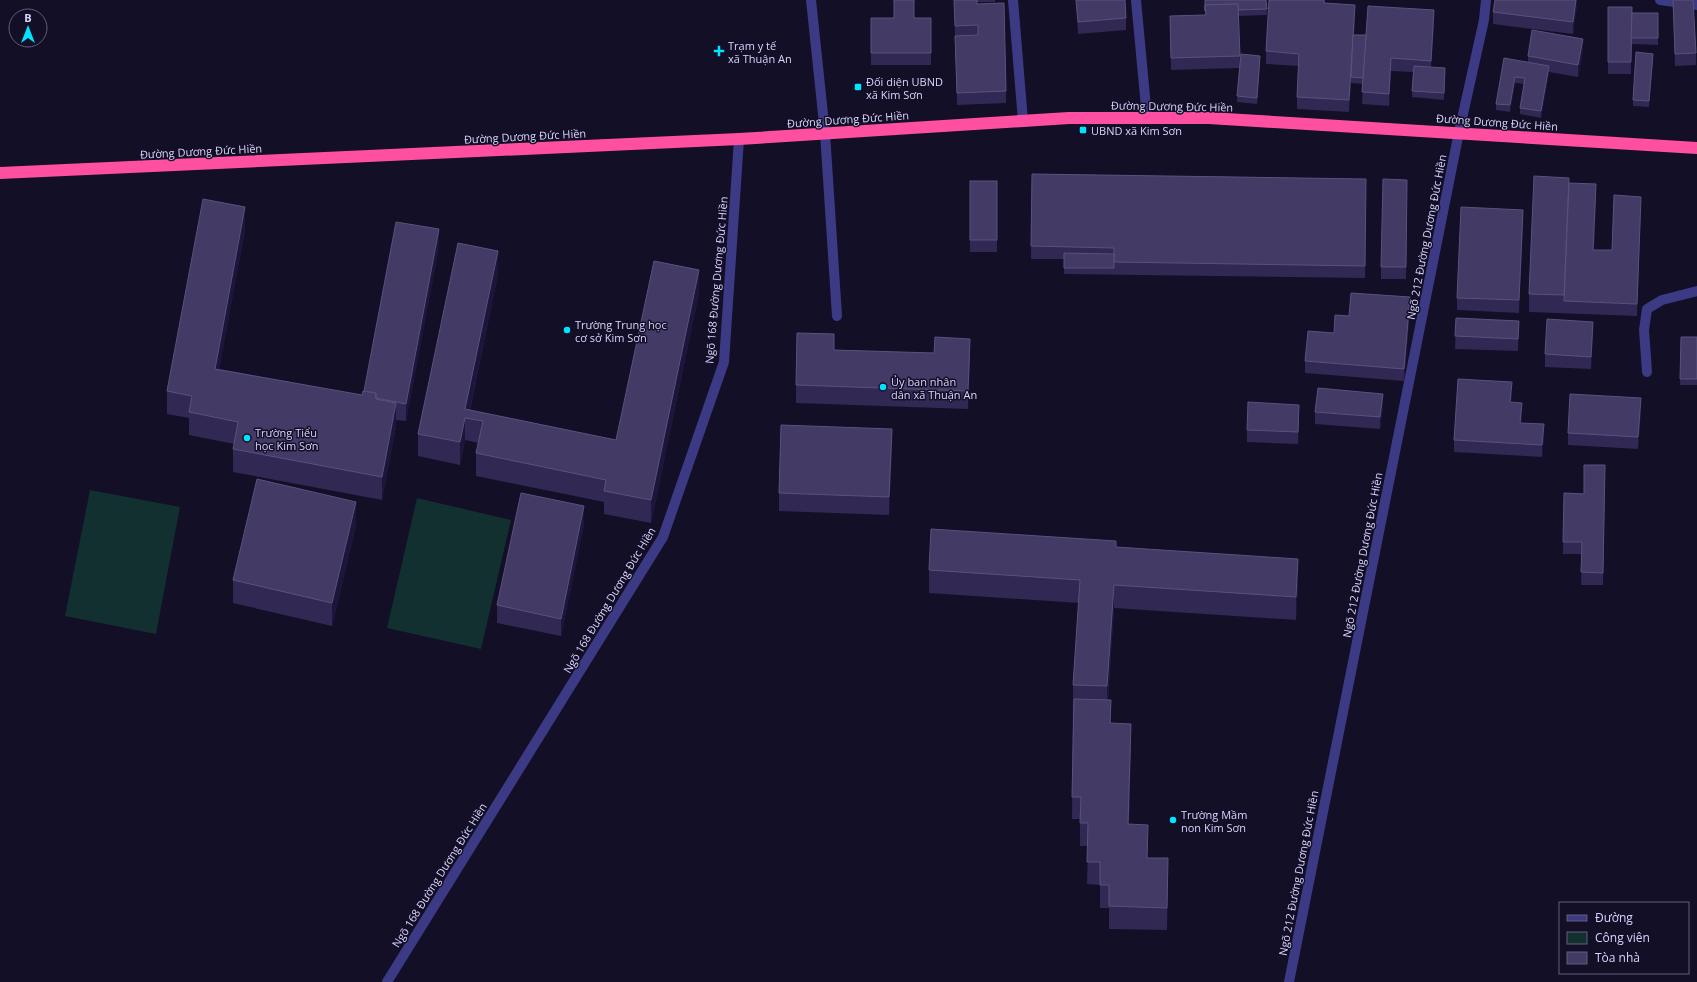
<svg xmlns="http://www.w3.org/2000/svg" width="1697" height="982" viewBox="0 0 1697 982" font-family="'Open Sans',sans-serif">
<style>
.green{fill:#12302f}
.lines{fill:none;stroke-linecap:round;stroke-linejoin:round}
.lane{stroke:#3d3a85;stroke-width:10}
.street{stroke:#3d3a85;stroke-width:10}
.highway{stroke:#ff4fa3;stroke-width:12}
.wall{fill:#312854}
.shaded-wall{fill:#1d163a}
.building{fill:#433a66;stroke:#5a527e}
.poi-dot{fill:#00e5ff;stroke:#130f26;stroke-width:1.5}
.labels{text-anchor:middle;dominant-baseline:central;stroke-width:3;stroke-linejoin:round;paint-order:stroke}
.poi-label{font-size:11px;fill:#d9d4ff;stroke:#130f26;text-anchor:start}
.street-label{font-size:11px;fill:#d9d4ff;stroke:#130f26}
</style>
<rect width="100%" height="100%" fill="#130f26"/>
<!-- green -->
<g class="green">
<path d="M 90,490 L 180,507 L 156,634 L 65,616 Z"/>
<path d="M 417,498 L 511,520 L 481,649 L 387,628 Z"/>
</g>
<g class="lines">
<!-- lane -->
<g class="lane">
<path d="M 825,133 L 837,316"/>
<path d="M 1647,372 L 1644,330 L 1647,309 L 1662,300 L 1697,291"/>
</g>
<!-- street -->
<g class="street">
<path d="M 811,0 L 825,133"/>
<path d="M 1013,0 L 1023,121"/>
<path d="M 1136,0 L 1147,118"/>
<path d="M 1660,0 L 1697,5"/>
<path d="M 387,982 L 663,537 L 724,362 L 739,139"/>
<path d="M 1289,982 L 1459,132 L 1484,20 L 1486,0"/>
</g>
<!-- highway -->
<path class="highway" d="M 0,173 L 739,139 L 1069,118 L 1209,118 L 1697,148"/>
</g>
<!-- wall -->
<g class="wall">
<path d="M 954,0 L 995,0 L 995,2 L 977,2 L 977,4 L 1006,91 L 1006,103 L 957,105 Z"/>
<path d="M 1076,0 L 1125,0 L 1126,18 L 1126,30 L 1078,34 Z"/>
<path d="M 1205,0 L 1266,0 L 1267,15 L 1238,16 L 1240,64 L 1260,62 L 1257,104 L 1237,102 L 1239,68 L 1171,70 L 1170,16 L 1205,15 Z"/>
<path d="M 1325,0 L 1325,3 L 1355,17 L 1354,35 L 1366,35 L 1434,22 L 1431,67 L 1445,74 L 1444,100 L 1412,97 L 1413,72 L 1391,71 L 1389,106 L 1362,104 L 1363,84 L 1351,83 L 1349,112 L 1297,109 L 1297,97 L 1299,66 L 1266,64 L 1266,51 Z"/>
<path d="M 1577,0 L 1577,5 L 1573,34 L 1493,24 L 1493,12 Z"/>
<path d="M 1673,0 L 1696,53 L 1696,65 L 1675,66 Z"/>
<path d="M 1608,7 L 1632,13 L 1658,13 L 1658,45 L 1631,44 L 1631,74 L 1608,74 Z"/>
<rect x="871" y="18" width="60" height="47"/>
<path d="M 1583,51 L 1578,77 L 1549,72 L 1541,118 L 1520,114 L 1520,108 L 1524,84 L 1515,83 L 1510,112 L 1496,110 L 1496,104 L 1504,58 L 1528,62 L 1528,56 Z"/>
<path d="M 1653,60 L 1649,107 L 1633,106 L 1633,100 Z"/>
<path d="M 1032,174 L 1366,179 L 1365,278 L 1064,274 L 1064,259 L 1031,259 Z"/>
<path d="M 1407,180 L 1406,279 L 1381,279 L 1381,267 Z"/>
<rect x="970" y="181" width="27" height="71"/>
<path d="M 1569,183 L 1596,196 L 1594,250 L 1612,250 L 1641,209 L 1637,316 L 1529,312 L 1529,294 Z"/>
<path d="M 1523,222 L 1519,313 L 1457,310 L 1457,298 Z"/>
<path d="M 245,230 L 219,369 L 362,395 L 439,247 L 406,421 L 396,420 L 396,426 L 382,500 L 233,472 L 233,449 L 234,444 L 189,435 L 189,418 L 167,414 L 167,391 Z"/>
<path d="M 498,274 L 470,410 L 616,440 L 699,293 L 651,523 L 604,514 L 604,502 L 476,476 L 476,453 L 478,443 L 465,440 L 460,465 L 418,456 L 418,434 Z"/>
<path d="M 1410,309 L 1404,381 L 1305,373 L 1305,361 L 1334,333 L 1349,316 Z"/>
<path d="M 1456,318 L 1519,321 L 1518,351 L 1455,349 Z"/>
<path d="M 1593,334 L 1591,369 L 1545,367 L 1545,354 Z"/>
<path d="M 1681,337 L 1697,337 L 1697,385 L 1680,385 Z"/>
<path d="M 834,350 L 970,356 L 968,409 L 796,403 L 796,385 Z"/>
<path d="M 1512,394 L 1511,402 L 1522,415 L 1521,423 L 1544,436 L 1542,457 L 1454,452 L 1454,440 Z"/>
<path d="M 1383,406 L 1380,429 L 1315,424 L 1315,412 Z"/>
<path d="M 1641,410 L 1638,449 L 1568,445 L 1568,433 Z"/>
<path d="M 1299,417 L 1298,444 L 1247,442 L 1247,430 Z"/>
<path d="M 892,447 L 889,515 L 779,511 L 779,493 Z"/>
<path d="M 1605,477 L 1603,585 L 1581,585 L 1582,554 L 1563,554 L 1564,493 L 1584,494 Z"/>
<path d="M 584,524 L 561,636 L 497,623 L 497,605 Z"/>
<path d="M 356,525 L 332,626 L 233,603 L 233,580 Z"/>
<path d="M 1116,547 L 1298,582 L 1296,620 L 1114,608 L 1108,700 L 1111,723 L 1131,746 L 1129,824 L 1147,858 L 1168,881 L 1167,930 L 1109,929 L 1109,908 L 1100,908 L 1100,885 L 1087,884 L 1088,846 L 1080,846 L 1080,819 L 1072,819 L 1073,685 L 1079,603 L 929,593 L 929,570 Z"/>
</g>
<!-- shaded-wall -->
<g class="shaded-wall">
<path d="M 1576,0 L 1577,0 L 1577,5 L 1573,34 L 1573,22 Z"/>
<path d="M 1355,5 L 1355,17 L 1351,77 L 1349,112 L 1349,100 Z"/>
<path d="M 1434,10 L 1434,22 L 1431,73 L 1431,61 Z"/>
<path d="M 1583,39 L 1583,51 L 1578,77 L 1578,65 Z"/>
<path d="M 1653,54 L 1653,60 L 1649,107 L 1649,101 Z"/>
<path d="M 1260,56 L 1260,62 L 1257,104 L 1257,98 Z"/>
<path d="M 1391,58 L 1391,71 L 1389,106 L 1389,94 Z"/>
<path d="M 1549,66 L 1549,72 L 1541,118 L 1541,111 Z"/>
<path d="M 1515,77 L 1515,83 L 1510,112 L 1510,105 Z"/>
<path d="M 1596,184 L 1596,196 L 1593,262 L 1593,250 Z"/>
<path d="M 1641,197 L 1641,209 L 1637,316 L 1637,304 Z"/>
<path d="M 245,207 L 245,230 L 215,391 L 215,369 Z"/>
<path d="M 1523,210 L 1523,222 L 1519,313 L 1519,300 Z"/>
<path d="M 439,229 L 439,247 L 406,421 L 406,404 Z"/>
<path d="M 498,251 L 498,274 L 468,418 L 465,409 Z"/>
<path d="M 699,270 L 699,293 L 651,523 L 651,500 Z"/>
<path d="M 1410,297 L 1410,309 L 1404,381 L 1404,369 Z"/>
<path d="M 1593,322 L 1593,334 L 1591,369 L 1591,357 Z"/>
<path d="M 970,339 L 970,356 L 968,409 L 968,391 Z"/>
<path d="M 1512,382 L 1512,394 L 1510,415 L 1510,402 Z"/>
<path d="M 1383,394 L 1383,406 L 1380,429 L 1380,417 Z"/>
<path d="M 1641,398 L 1641,410 L 1638,449 L 1638,437 Z"/>
<path d="M 396,403 L 396,426 L 382,500 L 382,477 Z"/>
<path d="M 1522,403 L 1522,415 L 1520,435 L 1520,423 Z"/>
<path d="M 1299,405 L 1299,417 L 1298,444 L 1298,432 Z"/>
<path d="M 465,418 L 465,440 L 460,465 L 460,442 Z"/>
<path d="M 1544,424 L 1544,436 L 1542,457 L 1542,445 Z"/>
<path d="M 892,429 L 892,447 L 889,515 L 889,497 Z"/>
<path d="M 356,502 L 356,525 L 332,626 L 332,603 Z"/>
<path d="M 584,506 L 584,524 L 561,636 L 561,619 Z"/>
<path d="M 1298,559 L 1298,582 L 1296,620 L 1296,597 Z"/>
<path d="M 1114,585 L 1114,608 L 1107,709 L 1107,686 Z"/>
<path d="M 1131,724 L 1131,746 L 1128,847 L 1128,824 Z"/>
<path d="M 1168,858 L 1168,881 L 1167,930 L 1167,908 Z"/>
</g>
<!-- building -->
<g class="building">
<path d="M 894,0 L 914,0 L 914,18 L 931,18 L 931,53 L 871,53 L 871,18 L 894,18 Z"/>
<path d="M 954,0 L 977,0 L 977,4 L 1004,3 L 1006,91 L 957,93 L 955,36 L 978,35 L 978,25 L 955,26 Z"/>
<path d="M 1076,0 L 1125,0 L 1126,18 L 1078,22 Z"/>
<path d="M 1205,0 L 1266,0 L 1267,9 L 1238,10 L 1238,4 L 1205,5 L 1205,11 Z"/>
<path d="M 1269,0 L 1324,0 L 1324,3 L 1355,5 L 1349,100 L 1297,97 L 1299,54 L 1266,51 Z"/>
<path d="M 1495,0 L 1576,0 L 1573,22 L 1493,12 Z"/>
<path d="M 1673,0 L 1693,0 L 1696,53 L 1675,54 Z"/>
<path d="M 1238,4 L 1240,56 L 1171,58 L 1170,16 L 1206,15 L 1205,5 Z"/>
<path d="M 1368,6 L 1434,10 L 1431,61 L 1391,58 L 1389,94 L 1362,92 Z"/>
<path d="M 1608,7 L 1632,7 L 1631,62 L 1608,62 Z"/>
<path d="M 1632,13 L 1658,13 L 1658,38 L 1631,38 Z"/>
<path d="M 1532,30 L 1583,39 L 1578,65 L 1528,56 Z"/>
<path d="M 1353,35 L 1366,35 L 1363,78 L 1351,77 Z"/>
<path d="M 1636,52 L 1653,54 L 1649,101 L 1633,100 Z"/>
<path d="M 1241,54 L 1260,56 L 1257,98 L 1237,96 Z"/>
<path d="M 1504,58 L 1549,66 L 1541,111 L 1520,108 L 1525,78 L 1515,77 L 1510,105 L 1496,104 Z"/>
<path d="M 1414,66 L 1445,68 L 1444,93 L 1412,91 Z"/>
<path d="M 1032,174 L 1366,179 L 1365,266 L 1114,262 L 1114,248 L 1031,246 Z"/>
<path d="M 1534,176 L 1569,178 L 1564,295 L 1529,294 Z"/>
<path d="M 1383,179 L 1407,180 L 1406,267 L 1381,267 Z"/>
<rect x="970" y="181" width="27" height="59"/>
<path d="M 1569,183 L 1596,184 L 1593,250 L 1612,250 L 1614,195 L 1641,197 L 1637,304 L 1564,301 Z"/>
<path d="M 203,199 L 245,207 L 215,369 L 362,395 L 363,391 L 376,393 L 376,399 L 396,403 L 382,477 L 233,449 L 238,422 L 189,412 L 192,396 L 167,391 Z"/>
<path d="M 1461,207 L 1523,210 L 1519,300 L 1457,298 Z"/>
<path d="M 396,222 L 439,229 L 406,404 L 376,398 L 376,393 L 364,391 Z"/>
<path d="M 458,243 L 498,251 L 465,409 L 616,440 L 654,261 L 699,270 L 651,500 L 604,491 L 606,480 L 476,453 L 483,421 L 465,418 L 460,442 L 418,434 Z"/>
<path d="M 1064,253 L 1114,254 L 1114,268 L 1064,268 Z"/>
<path d="M 1351,293 L 1410,297 L 1404,369 L 1305,361 L 1308,331 L 1334,333 L 1335,315 L 1349,316 Z"/>
<path d="M 1456,318 L 1519,321 L 1518,339 L 1455,336 Z"/>
<path d="M 1547,319 L 1593,322 L 1591,357 L 1545,354 Z"/>
<path d="M 797,333 L 834,334 L 834,350 L 934,353 L 935,337 L 970,339 L 968,391 L 796,385 Z"/>
<path d="M 1681,337 L 1697,337 L 1697,379 L 1680,379 Z"/>
<path d="M 1458,379 L 1512,382 L 1510,402 L 1522,403 L 1520,423 L 1544,424 L 1542,445 L 1454,440 Z"/>
<path d="M 1318,388 L 1383,394 L 1380,417 L 1315,412 Z"/>
<path d="M 1570,394 L 1641,398 L 1638,437 L 1568,433 Z"/>
<path d="M 1248,402 L 1299,405 L 1298,432 L 1247,430 Z"/>
<path d="M 781,425 L 892,429 L 889,497 L 779,493 Z"/>
<path d="M 1584,465 L 1605,465 L 1603,573 L 1581,572 L 1582,542 L 1563,542 L 1564,493 L 1584,494 Z"/>
<path d="M 257,479 L 356,502 L 332,603 L 233,580 Z"/>
<path d="M 521,493 L 584,506 L 561,619 L 497,605 Z"/>
<path d="M 931,529 L 1116,541 L 1116,547 L 1298,559 L 1296,597 L 1114,585 L 1107,686 L 1073,685 L 1080,580 L 929,570 Z"/>
<path d="M 1074,699 L 1111,700 L 1110,723 L 1131,724 L 1128,824 L 1148,825 L 1147,858 L 1168,858 L 1167,908 L 1109,906 L 1109,885 L 1100,885 L 1100,862 L 1087,862 L 1088,823 L 1080,823 L 1081,797 L 1072,797 Z"/>
</g>
<!-- markers -->
<g class="poi-dot">
<path d="M717 45h4v4h4v4h-4v4h-4v-4h-4v-4h4z"/>
<rect x="854" y="83" width="8" height="8" rx="2"/>
<rect x="1079" y="126" width="8" height="8" rx="2"/>
<circle cx="567" cy="330" r="4"/>
<circle cx="883" cy="387" r="4"/>
<circle cx="247" cy="438" r="4"/>
<circle cx="1173" cy="820" r="4"/>
</g>
<g class="labels">
<!-- poi labels -->
<g class="poi-label">
<text x="728" y="45">Trạm y tế<tspan x="728" dy="13">xã Thuận An</tspan></text>
<text x="866" y="81">Đối diện UBND<tspan x="866" dy="13">xã Kim Sơn</tspan></text>
<text x="1091" y="130">UBND xã Kim Sơn</text>
<text x="575" y="324">Trường Trung học<tspan x="575" dy="13">cơ sở Kim Sơn</tspan></text>
<text x="891" y="381">Ủy ban nhân<tspan x="891" dy="13">dân xã Thuận An</tspan></text>
<text x="255" y="432">Trường Tiểu<tspan x="255" dy="13">học Kim Sơn</tspan></text>
<text x="1181" y="814">Trường Mầm<tspan x="1181" dy="13">non Kim Sơn</tspan></text>
</g>
<!-- street labels -->
<g class="street-label">
<text transform="translate(1172 106) rotate(1)">Đường Dương Đức Hiền</text>
<text transform="translate(848 119) rotate(-4)">Đường Dương Đức Hiền</text>
<text transform="translate(1497 122) rotate(4)">Đường Dương Đức Hiền</text>
<text transform="translate(525 136) rotate(-3)">Đường Dương Đức Hiền</text>
<text transform="translate(201 151) rotate(-3)">Đường Dương Đức Hiền</text>
<text transform="translate(1426 237) rotate(-79)">Ngõ 212 Đường Dương Đức Hiền</text>
<text transform="translate(716 280) rotate(-85)">Ngõ 168 Đường Dương Đức Hiền</text>
<text transform="translate(1362 555) rotate(-79)">Ngõ 212 Đường Dương Đức Hiền</text>
<text transform="translate(609 600) rotate(-59)">Ngõ 168 Đường Dương Đức Hiền</text>
<text transform="translate(1298 873) rotate(-79)">Ngõ 212 Đường Dương Đức Hiền</text>
<text transform="translate(439 875) rotate(-58)">Ngõ 168 Đường Dương Đức Hiền</text>
</g>
</g>
<!-- legend -->
<rect x="1559" y="902" width="130" height="72" fill="#130f26" stroke="#625e7d"/>
<rect x="1567" y="915" width="20" height="6" fill="#3d3a85" stroke="#625e7d"/>
<text x="1595" y="922" font-size="12" fill="#d9d4ff">Đường</text>
<rect x="1567" y="932" width="20" height="12" fill="#12302f" stroke="#625e7d"/>
<text x="1595" y="942" font-size="12" fill="#d9d4ff">Công viên</text>
<rect x="1567" y="952" width="20" height="12" fill="#433a66" stroke="#625e7d"/>
<text x="1595" y="962" font-size="12" fill="#d9d4ff">Tòa nhà</text>
<!-- north arrow -->
<g transform="translate(28 28)"><circle r="19" fill="#130f26" stroke="#625e7d"/>
<path d="M0-3L7 15L0 10L-7 15Z" fill="#00e5ff"/>
<text y="-6" font-size="11" font-weight="bold" text-anchor="middle" fill="#d9d4ff">B</text>
</g>
</svg>
